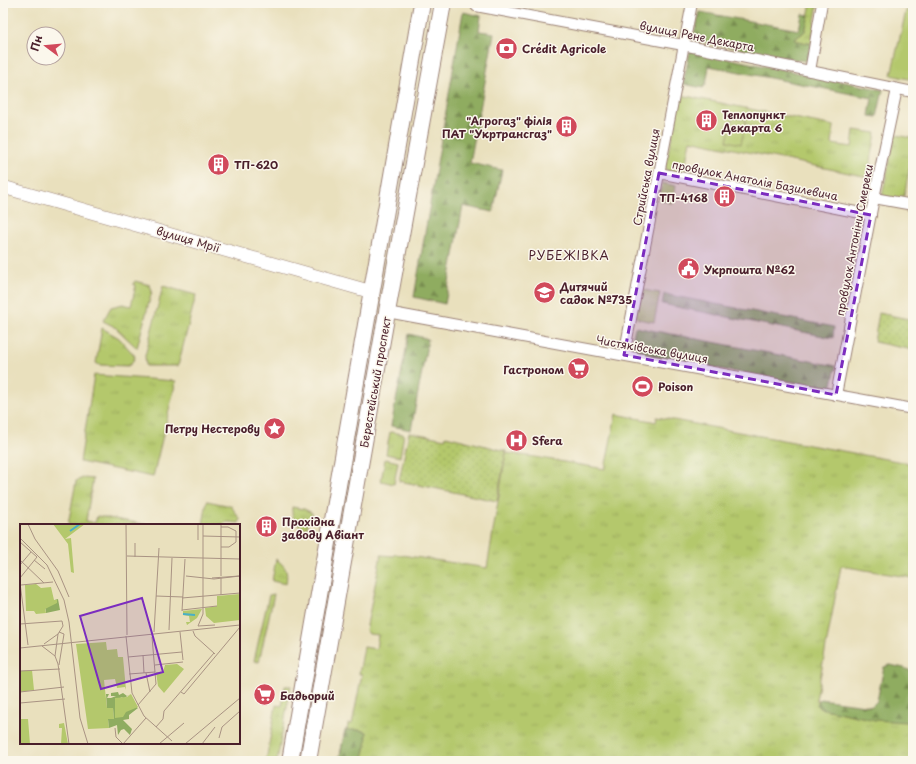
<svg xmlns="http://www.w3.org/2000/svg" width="916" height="764" viewBox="0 0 916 764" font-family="'Playpen Sans',sans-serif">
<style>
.grass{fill:url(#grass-tufts);stroke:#7f744c}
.forest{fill:url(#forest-firs);stroke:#6c6646}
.park{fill:url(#park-dots);stroke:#7f744c}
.pitch{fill:#b4c86c;stroke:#7f744c}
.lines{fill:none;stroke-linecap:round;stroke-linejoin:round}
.minor-casing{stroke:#9a8074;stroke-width:12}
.tertiary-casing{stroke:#9a8074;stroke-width:14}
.primary-casing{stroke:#9a8074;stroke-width:18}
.minor{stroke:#fff;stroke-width:10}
.tertiary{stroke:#fff;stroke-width:13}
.primary{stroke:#fff;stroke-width:16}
.marked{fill:#7b2cbf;fill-opacity:0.2;stroke:#7b2cbf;stroke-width:3;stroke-dasharray:8 5;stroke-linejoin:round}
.labels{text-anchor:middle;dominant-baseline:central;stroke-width:3;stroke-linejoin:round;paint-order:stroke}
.street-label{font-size:11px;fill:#4a1f2b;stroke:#fbf7ec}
.poi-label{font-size:11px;font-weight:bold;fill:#4a1f2b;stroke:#fbf7ec;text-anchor:start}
.neighbourhood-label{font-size:12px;letter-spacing:1px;fill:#4a1f2b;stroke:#fbf7ec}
.inset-river{fill:none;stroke:#48b0c7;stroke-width:2}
.inset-road{fill:none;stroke:#a99383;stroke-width:1}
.view{fill:#7b2cbf;fill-opacity:0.15;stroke:#7b2cbf;stroke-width:2}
.inset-edge{fill:none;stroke:#4a1f2b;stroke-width:2}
</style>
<defs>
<pattern id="grass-tufts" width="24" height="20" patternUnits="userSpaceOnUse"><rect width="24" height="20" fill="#b4c86c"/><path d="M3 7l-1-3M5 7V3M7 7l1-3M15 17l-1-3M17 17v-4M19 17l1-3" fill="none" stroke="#9cab5e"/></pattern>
<pattern id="forest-firs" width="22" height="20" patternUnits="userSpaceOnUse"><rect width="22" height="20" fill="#8fac60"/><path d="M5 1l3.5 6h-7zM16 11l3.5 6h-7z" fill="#778b4f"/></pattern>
<pattern id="park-dots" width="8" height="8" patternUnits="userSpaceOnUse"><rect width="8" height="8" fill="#b4c86c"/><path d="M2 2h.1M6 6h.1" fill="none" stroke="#9cab5e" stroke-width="1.8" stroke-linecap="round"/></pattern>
</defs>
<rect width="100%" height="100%" fill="#fbf7ec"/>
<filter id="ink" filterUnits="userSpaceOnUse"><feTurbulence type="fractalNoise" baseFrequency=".025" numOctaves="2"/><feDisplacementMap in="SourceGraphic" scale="8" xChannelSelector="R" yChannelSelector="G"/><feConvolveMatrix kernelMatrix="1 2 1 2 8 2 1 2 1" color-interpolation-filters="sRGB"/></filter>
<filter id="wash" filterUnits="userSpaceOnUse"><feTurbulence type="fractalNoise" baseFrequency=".012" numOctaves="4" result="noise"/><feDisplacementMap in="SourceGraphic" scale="16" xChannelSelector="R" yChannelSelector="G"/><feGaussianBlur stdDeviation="0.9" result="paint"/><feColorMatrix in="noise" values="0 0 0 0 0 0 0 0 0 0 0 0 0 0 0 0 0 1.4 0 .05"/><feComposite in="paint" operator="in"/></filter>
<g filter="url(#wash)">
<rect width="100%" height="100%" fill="#e9e0bd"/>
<!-- grass -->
<g class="grass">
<path d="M 811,3 L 818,3 L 811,44 L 794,40 L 805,31 Z"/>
<path d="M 681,95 L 834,126 L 832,144 L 852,147 L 854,130 L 876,133 L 868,177 L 690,140 L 684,174 L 667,171 L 665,167 Z"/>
<path d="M 895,135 L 913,138 L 913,151 L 903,201 L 882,196 Z"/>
<path d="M 662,183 L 676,186 L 672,203 L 661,200 L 659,198 Z"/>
<path d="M 135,281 L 150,285 L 152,291 L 137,348 L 115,327 L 103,321 L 111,307 L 123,304 L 131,306 L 136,285 L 133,284 Z"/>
<path d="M 163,286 L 196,295 L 178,366 L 146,366 L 145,356 Z"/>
<path d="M 643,290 L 660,293 L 654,322 L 638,319 L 635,315 L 639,293 Z"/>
<path d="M 102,328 L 119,338 L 135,356 L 132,363 L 128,366 L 99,365 L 96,363 Z"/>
<path d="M 94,375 L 176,381 L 153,477 L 80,462 Z"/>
<path d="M 616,414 L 656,422 L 657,417 L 913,464 L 913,578 L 841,566 L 816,700 L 913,718 L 913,761 L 339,761 L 345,730 L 347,730 L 348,724 L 352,724 L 362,674 L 359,674 L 364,647 L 376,649 L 378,635 L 369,634 L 366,630 L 381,555 L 394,556 L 395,554 L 487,568 L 506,453 L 535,457 L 605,469 Z"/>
<path d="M 390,432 L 404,434 L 400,457 L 386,454 Z"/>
<path d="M 385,459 L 398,462 L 394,484 L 381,481 Z"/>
<path d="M 83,478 L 93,479 L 86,521 L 95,523 L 97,516 L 149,525 L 68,525 L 76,481 Z"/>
<path d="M 207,501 L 231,506 L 240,519 L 239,523 L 228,522 L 219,525 L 203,525 Z"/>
<path d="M 292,507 L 304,509 L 312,513 L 311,520 L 308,520 L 307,529 C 296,525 291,519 292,507 Z"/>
<path d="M 276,559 C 286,567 288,570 286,584 L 272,581 Z"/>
<path d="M 274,594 L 259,662 L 254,661 L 269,595 Z"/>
<path d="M 285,686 L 291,686 L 277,761 L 266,761 L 276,705 L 282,706 Z"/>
</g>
<!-- forest -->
<g class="forest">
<path d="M 463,12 L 481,16 L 479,31 L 494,33 L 470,163 L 502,170 L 493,212 L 463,206 L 445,304 L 414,297 Z"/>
<path d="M 700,12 L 799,30 L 802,14 L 809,15 L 805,31 L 794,40 L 811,44 L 808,59 L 805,61 L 692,40 Z"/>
<path d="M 690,51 L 883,90 L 877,117 L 869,116 L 872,98 L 709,66 L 706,84 L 703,88 L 683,84 Z"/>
<path d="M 664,294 L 834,327 L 833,338 L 662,304 Z"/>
<path d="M 635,327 L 836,366 L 831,389 L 632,353 L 630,351 Z"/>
<path d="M 409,334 L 428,339 L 411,430 L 391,426 Z"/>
<path d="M 890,665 L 904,668 L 913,672 L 913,707 L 911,715 L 907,722 L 875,720 L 819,708 L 817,704 L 820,699 L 872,706 L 877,701 L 884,667 Z"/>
<path d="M 345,730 L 360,730 L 367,732 L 366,746 L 362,761 L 339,761 Z"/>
</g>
<!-- park -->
<g class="park">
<path d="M 879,313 L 913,320 L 913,350 L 874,342 Z"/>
<path d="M 409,432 L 445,439 L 446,436 L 506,451 L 497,501 L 399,481 Z"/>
</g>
<!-- pitch -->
<g class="pitch">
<path d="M 913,7 L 913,80 L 891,75 L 906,11 Z"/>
<path d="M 733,117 L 746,120 L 741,144 L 727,141 Z"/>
</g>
</g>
<g filter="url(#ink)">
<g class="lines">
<defs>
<g id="minor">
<path d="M 476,6 L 678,44 L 913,92"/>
<path d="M 810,71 L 822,3"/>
<path d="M 659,173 L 871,215"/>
<path d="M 874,198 L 913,205"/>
<path d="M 387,312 L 913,409"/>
<path d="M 624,355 L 692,3"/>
<path d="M 836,395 L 874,198 L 897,89"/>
</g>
<path id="tertiary" d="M 3,187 L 372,292"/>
<g id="primary">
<path d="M 290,761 L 422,3"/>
<path d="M 308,761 L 387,312 L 443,3"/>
</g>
</defs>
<!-- minor casing -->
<use href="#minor" class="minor-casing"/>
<!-- tertiary casing -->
<use href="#tertiary" class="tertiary-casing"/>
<!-- primary casing -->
<use href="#primary" class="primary-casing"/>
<!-- minor -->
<use href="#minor" class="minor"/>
<!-- tertiary -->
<use href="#tertiary" class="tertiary"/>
<!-- primary -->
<use href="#primary" class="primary"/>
</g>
</g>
<!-- marked area -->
<path class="marked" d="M 659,173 L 871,215 L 836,395 L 624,355 Z"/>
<!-- icons -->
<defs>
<symbol id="bank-disc" viewBox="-11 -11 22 22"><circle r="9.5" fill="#d1495b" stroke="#fbf7ec"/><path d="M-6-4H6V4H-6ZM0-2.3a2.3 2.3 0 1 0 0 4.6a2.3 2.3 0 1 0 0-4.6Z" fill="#fff"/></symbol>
<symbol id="building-disc" viewBox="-11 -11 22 22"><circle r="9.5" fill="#d1495b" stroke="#fbf7ec"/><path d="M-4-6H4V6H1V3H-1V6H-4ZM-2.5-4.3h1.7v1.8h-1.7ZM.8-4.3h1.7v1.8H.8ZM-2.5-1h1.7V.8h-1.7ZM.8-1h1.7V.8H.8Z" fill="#fff"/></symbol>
<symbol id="civic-disc" viewBox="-11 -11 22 22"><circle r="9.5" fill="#d1495b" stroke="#fbf7ec"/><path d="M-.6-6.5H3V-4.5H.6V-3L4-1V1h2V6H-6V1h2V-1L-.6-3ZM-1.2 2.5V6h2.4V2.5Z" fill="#fff"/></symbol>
<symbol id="school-disc" viewBox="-11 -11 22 22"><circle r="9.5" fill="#d1495b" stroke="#fbf7ec"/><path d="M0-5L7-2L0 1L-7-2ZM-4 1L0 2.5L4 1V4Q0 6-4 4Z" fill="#fff"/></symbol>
<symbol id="supermarket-disc" viewBox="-11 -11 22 22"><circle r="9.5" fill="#d1495b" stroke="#fbf7ec"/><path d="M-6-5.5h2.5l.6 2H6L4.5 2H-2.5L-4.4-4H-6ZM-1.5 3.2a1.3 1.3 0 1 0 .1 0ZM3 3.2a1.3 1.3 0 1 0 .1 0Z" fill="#fff"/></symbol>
<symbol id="stadium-disc" viewBox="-11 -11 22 22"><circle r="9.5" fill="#d1495b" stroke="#fbf7ec"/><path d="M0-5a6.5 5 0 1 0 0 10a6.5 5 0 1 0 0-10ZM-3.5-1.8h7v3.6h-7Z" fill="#fff"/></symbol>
<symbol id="sight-disc" viewBox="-11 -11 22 22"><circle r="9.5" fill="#d1495b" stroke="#fbf7ec"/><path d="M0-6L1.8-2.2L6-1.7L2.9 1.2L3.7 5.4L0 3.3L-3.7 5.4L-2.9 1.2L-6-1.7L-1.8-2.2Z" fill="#fff"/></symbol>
<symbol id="hospital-disc" viewBox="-11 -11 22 22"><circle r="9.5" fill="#d1495b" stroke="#fbf7ec"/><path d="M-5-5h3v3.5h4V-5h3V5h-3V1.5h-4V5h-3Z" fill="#fff"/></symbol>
</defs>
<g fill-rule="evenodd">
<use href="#bank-disc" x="494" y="36" width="25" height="25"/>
<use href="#building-disc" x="694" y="108" width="25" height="25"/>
<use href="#building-disc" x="554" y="114" width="25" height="25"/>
<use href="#building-disc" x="206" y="152" width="25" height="25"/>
<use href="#building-disc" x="712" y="184" width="25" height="25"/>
<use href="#civic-disc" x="676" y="256" width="25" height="25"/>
<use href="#school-disc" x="532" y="280" width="25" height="25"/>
<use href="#supermarket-disc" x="566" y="356" width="25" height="25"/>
<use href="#stadium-disc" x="630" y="374" width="25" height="25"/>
<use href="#sight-disc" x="262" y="416" width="25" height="25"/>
<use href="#hospital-disc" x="504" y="428" width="25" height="25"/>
<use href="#building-disc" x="254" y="514" width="25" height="25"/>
<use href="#supermarket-disc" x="252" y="682" width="25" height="25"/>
</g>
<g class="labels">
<!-- street labels -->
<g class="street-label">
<text transform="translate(697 36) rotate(11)">вулиця Рене Декарта</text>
<text transform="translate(646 177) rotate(-79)">Стрийська вулиця</text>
<text transform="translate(755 180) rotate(11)">провулок Анатолія Базилевича</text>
<text transform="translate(188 239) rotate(16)">вулиця Мрії</text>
<text transform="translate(854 240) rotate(-79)">провулок Антоніни Смереки</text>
<text transform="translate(652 349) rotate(10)">Чистяківська вулиця</text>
<text transform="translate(375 382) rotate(-80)">Берестейський проспект</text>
</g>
<!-- poi labels -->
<g class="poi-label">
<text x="522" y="48">Crédit Agricole</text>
<text x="722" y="114">Теплопункт<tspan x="722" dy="13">Декарта 6</tspan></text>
<text x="552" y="120" text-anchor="end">"Агрогаз" філія<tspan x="552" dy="13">ПАТ "Укртрансгаз"</tspan></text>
<text x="234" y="164">ТП-620</text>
<text x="708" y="197" text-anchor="end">ТП-4168</text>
<text x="704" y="269">Укрпошта №62</text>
<text x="560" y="286">Дитячий<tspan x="560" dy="13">садок №735</tspan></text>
<text x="564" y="369" text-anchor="end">Гастроном</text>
<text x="658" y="386">Poison</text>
<text x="260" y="428" text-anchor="end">Петру Нестерову</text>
<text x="532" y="440">Sfera</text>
<text x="282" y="521">Прохідна<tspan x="282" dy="13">заводу Авіант</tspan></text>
<text x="280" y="695">Бадьорий</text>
</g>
<!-- neighbourhood labels -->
<g class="neighbourhood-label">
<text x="569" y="255">РУБЕЖІВКА</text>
</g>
</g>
<!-- overview -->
<g transform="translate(20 524)">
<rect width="220" height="220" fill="#e9e0bd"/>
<path d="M 33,0 L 65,0 L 45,15 L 51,14 L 54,49 L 51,48 L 48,20 ZM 86,118 L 87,126 L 97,125 L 98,133 L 103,133 L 106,166 L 105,163 L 97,164 L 95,155 L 84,156 L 87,184 L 93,184 L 94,195 L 88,196 L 89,204 L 68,205 L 56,120 Z" fill="#b4c86c"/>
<path d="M 23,68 L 27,78 L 38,75 L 40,86 L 26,89 ZM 98,168 L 99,171 L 103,169 L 107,172 L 111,170 L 104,174 L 100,173 L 118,184 L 109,191 L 109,195 L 103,196 L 112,205 L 110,211 L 104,205 L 101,206 L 98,211 L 97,201 L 89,204 L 88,195 L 94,195 L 93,184 L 87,184 L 86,170 L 89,170 L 87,174 L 91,174 L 96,172 L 91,172 L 91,169 Z" fill="#8fac60"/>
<path d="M 220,70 L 220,96 L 194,99 L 186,92 L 185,84 L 197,82 L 197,72 ZM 182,85 L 177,94 L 167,101 L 166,98 L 170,98 L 169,92 L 163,91 L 163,87 ZM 12,146 L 14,166 L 0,168 L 0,147 ZM 0,195 L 8,195 L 10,220 L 0,220 ZM 44,199 L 48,220 L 41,220 L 42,204 L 39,204 L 39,200 Z" fill="#b4c86c"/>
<path d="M 16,60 L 21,64 L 31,63 L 34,76 L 37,76 L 37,79 L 25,85 L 26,89 L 16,90 L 14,87 L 6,87 L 5,61 ZM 157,140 L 164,145 L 144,169 L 138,162 L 136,148 L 143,148 L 145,141 ZM 111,170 L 118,183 L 106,188 L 103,193 L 95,194 L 95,174 L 107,173 Z" fill="#b4c86c"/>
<path class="inset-river" d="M 50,7 L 60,0M 163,90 L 175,91"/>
<path class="inset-road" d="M 8,0 L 15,15 L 38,47 L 49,73M 106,0 L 107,111M 178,0 L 178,16M 201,0 L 201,52M 201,3 L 208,3 L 216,7 L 216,18 L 209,23 L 201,23M 183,12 L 220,13M 0,14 L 27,41 L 44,76 L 49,98 L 60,194 L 68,220M 0,18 L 17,33 L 0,54M 107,32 L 220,35M 115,33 L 115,19M 0,36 L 24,59M 14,36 L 25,45M 0,41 L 11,28M 166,52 L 194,55 L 220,52M 192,54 L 219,52M 201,54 L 201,71M 0,59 L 8,121M 1,61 L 33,58M 136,72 L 163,73M 162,74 L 220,69M 162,86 L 197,82M 162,87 L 165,35M 0,100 L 42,97 L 43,102 L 38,110 L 35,132M 178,102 L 183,90 L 183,0M 178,102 L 195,101M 149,106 L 152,34M 173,107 L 175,112 L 195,130M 39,108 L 44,110 L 39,141M 134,108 L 139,24M 160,108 L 163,136M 106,112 L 112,169 L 124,192 L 152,217M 24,120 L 38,110M 22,122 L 35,132 L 38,140 L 49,220M 0,124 L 220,101M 123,131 L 124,149M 108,133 L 162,128M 135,141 L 163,138M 0,147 L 40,145M 126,149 L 130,168M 109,150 L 135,148M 0,168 L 44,163M 161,168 L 164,170 L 220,103M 0,179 L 45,175M 118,181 L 136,160 L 132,113M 136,203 L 143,195 L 144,187 L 194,129M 95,204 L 96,213 L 103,220M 199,214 L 202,203 L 220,187M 103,220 L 126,194M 139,220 L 164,199M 165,220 L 220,174M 182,220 L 195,203"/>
<path class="view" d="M 122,74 L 143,148 L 81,165 L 60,92 Z"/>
<rect width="220" height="220" class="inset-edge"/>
</g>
<!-- margin -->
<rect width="916" height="764" fill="none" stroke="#fbf7ec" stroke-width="16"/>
<!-- north arrow -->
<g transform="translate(46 46) rotate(286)"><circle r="19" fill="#fbf7ec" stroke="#b4a19f"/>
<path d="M0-3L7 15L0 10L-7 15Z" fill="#d1495b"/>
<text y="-6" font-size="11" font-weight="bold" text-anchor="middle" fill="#4a1f2b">Пн</text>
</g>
</svg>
